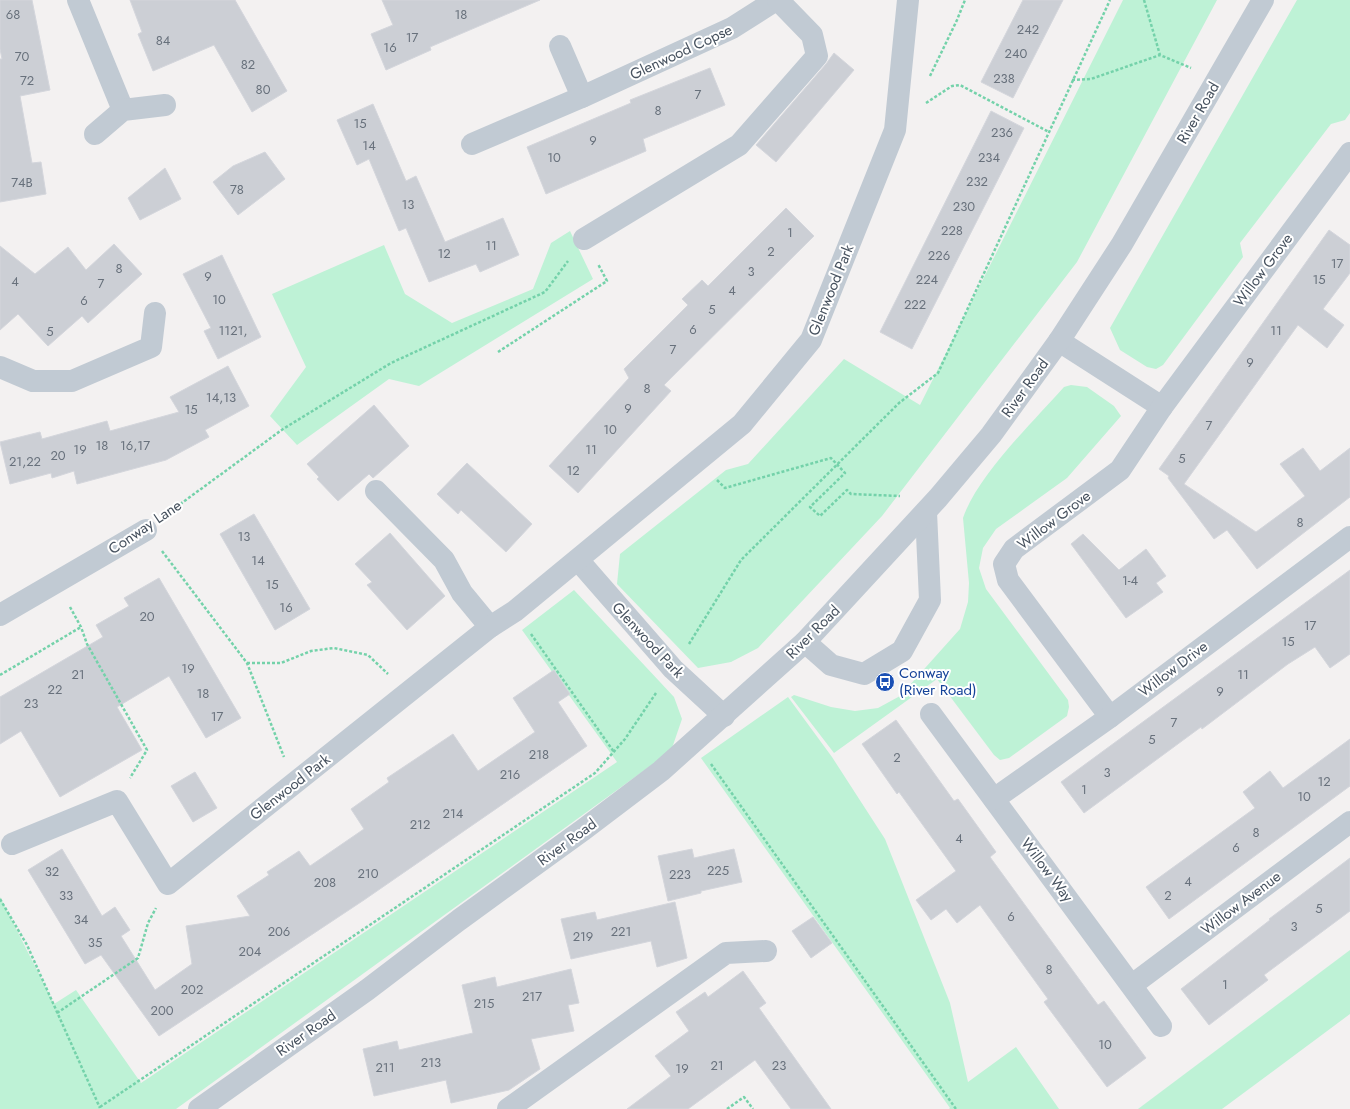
<svg xmlns="http://www.w3.org/2000/svg" width="1350" height="1109" viewBox="0 0 1350 1109" font-family="Jost,sans-serif">
<style>
.green{fill:#bef2d6}
.building{fill:#cccfd5;stroke:#d4d6dc}
.lines{fill:none;stroke-linecap:round;stroke-linejoin:round}
.path{stroke:#74d2aa;stroke-width:2.5;stroke-dasharray:3 2;stroke-linecap:butt}
.minor{stroke:#c1cad3;stroke-width:22}
.labels{text-anchor:middle;dominant-baseline:central;stroke-width:4;stroke-linejoin:round;paint-order:stroke}
.number-label{font-size:13px;fill:#68717c}
.street-label{font-size:15px;fill:#47525f;stroke:#fff}
.transit-label{font-size:15px;fill:#164399;stroke:#fff;text-anchor:start}
</style>
<rect width="100%" height="100%" fill="#f3f1f1"/>
<!-- green -->
<g class="green">
<path d="M 1123,0 L 1217,0 L 1077,262 L 882,516 L 758,648 L 731,662 L 698,668 L 617,584 L 620,554 L 726,470 L 748,464 L 844,359 L 920,405 Z"/>
<path d="M 1297,0 L 1350,0 L 1350,113 L 1345,120 L 1331,124 L 1240,243 L 1243,257 L 1163,365 L 1156,369 L 1147,367 L 1120,350 L 1110,328 Z"/>
<path d="M 570,231 L 593,279 L 419,386 L 389,379 L 297,445 L 270,416 L 306,367 L 272,294 L 384,245 L 405,294 L 452,323 L 533,289 L 551,243 Z"/>
<path d="M 1071,385 L 1087,387 L 1114,406 L 1121,416 L 1067,478 L 996,529 L 983,548 L 979,568 L 986,589 L 1068,700 L 1069,707 L 1067,716 L 1009,758 L 1000,760 L 994,755 L 937,679 L 834,753 L 791,697 L 794,695 L 831,707 L 855,711 L 878,708 L 900,696 L 960,629 L 968,602 L 969,583 L 963,518 C 977,476 1033,422 1064,387 Z"/>
<path d="M 574,590 L 674,697 L 682,719 L 671,751 L 176,1109 L 0,1109 L 0,897 L 54,1004 L 76,990 L 141,1083 L 617,762 L 522,630 Z"/>
<path d="M 788,697 L 832,757 L 885,839 L 950,1003 L 968,1082 L 1016,1047 L 1059,1109 L 949,1109 L 950,1108 L 701,758 Z"/>
<path d="M 1350,950 L 1350,1014 L 1222,1109 L 1138,1109 Z"/>
</g>
<!-- building -->
<g class="building">
<path d="M 0,0 L 32,0 L 50,90 L 20,96 L 32,163 L 41,162 L 46,194 L 0,202 L 0,59 L 2,59 L 0,49 Z"/>
<path d="M 130,0 L 235,0 L 287,91 L 252,112 L 214,45 L 153,71 L 138,34 L 142,32 Z"/>
<path d="M 382,0 L 540,0 L 430,47 L 431,50 L 386,70 L 371,34 L 393,25 Z"/>
<path d="M 1023,0 L 1063,0 L 1013,98 L 981,82 Z"/>
<path d="M 834,53 L 854,70 L 776,162 L 756,145 L 826,64 Z"/>
<path d="M 710,68 L 725,105 L 643,139 L 646,151 L 546,194 L 527,147 L 631,103 L 630,100 Z"/>
<path d="M 373,104 L 406,181 L 416,176 L 445,242 L 503,218 L 519,255 L 480,272 L 476,264 L 429,282 L 406,228 L 399,231 L 369,159 L 357,165 L 337,120 Z"/>
<path d="M 991,111 L 1024,128 L 912,349 L 880,332 Z"/>
<path d="M 265,152 L 285,179 L 238,215 L 213,182 L 233,166 Z"/>
<path d="M 165,168 L 181,199 L 140,220 L 128,198 Z"/>
<path d="M 786,208 L 814,236 L 664,385 L 671,391 L 578,493 L 549,466 L 629,378 L 624,369 L 688,305 L 682,299 L 702,280 L 708,286 Z"/>
<path d="M 1329,230 L 1350,245 L 1350,273 L 1323,309 L 1344,325 L 1327,348 L 1298,325 L 1184,484 L 1256,532 L 1305,496 L 1280,464 L 1303,448 L 1320,471 L 1350,448 L 1350,497 L 1257,569 L 1227,530 L 1214,539 L 1168,478 L 1169,476 L 1159,469 Z"/>
<path d="M 114,244 L 142,274 L 88,323 L 82,316 L 48,346 L 18,314 L 0,330 L 0,246 L 35,274 L 68,247 L 86,270 Z"/>
<path d="M 222,255 L 261,337 L 218,359 L 204,331 L 211,328 L 183,274 Z"/>
<path d="M 228,366 L 249,406 L 205,430 L 209,437 L 166,460 L 77,484 L 74,471 L 52,478 L 51,473 L 10,484 L 0,442 L 40,432 L 42,439 L 107,421 L 110,431 L 179,412 L 170,397 Z"/>
<path d="M 374,405 L 409,446 L 373,478 L 369,474 L 338,501 L 317,479 L 319,477 L 307,464 Z"/>
<path d="M 467,463 L 532,524 L 506,552 L 461,510 L 458,514 L 437,494 Z"/>
<path d="M 254,514 L 310,609 L 275,630 L 220,534 Z"/>
<path d="M 390,533 L 445,596 L 407,630 L 367,585 L 372,582 L 355,564 Z"/>
<path d="M 1083,534 L 1119,570 L 1146,549 L 1166,576 L 1156,583 L 1163,592 L 1126,618 L 1071,544 Z"/>
<path d="M 1350,570 L 1350,654 L 1330,668 L 1315,647 L 1288,664 L 1202,729 L 1201,727 L 1084,813 L 1061,782 Z"/>
<path d="M 159,578 L 241,718 L 206,738 L 169,676 L 117,707 L 142,750 L 60,797 L 21,731 L 0,744 L 0,697 L 103,637 L 96,625 L 129,606 L 124,598 Z"/>
<path d="M 554,670 L 570,694 L 558,702 L 587,746 L 364,900 L 159,1036 L 101,955 L 85,964 L 28,870 L 62,849 L 102,916 L 115,907 L 130,930 L 121,936 L 155,990 L 192,964 L 186,926 L 250,916 L 237,896 L 269,875 L 267,872 L 299,851 L 310,866 L 364,829 L 351,809 L 389,782 L 387,778 L 453,734 L 478,771 L 535,732 L 513,698 Z"/>
<path d="M 896,720 L 954,801 L 958,799 L 996,852 L 990,857 L 1098,1005 L 1104,1001 L 1146,1058 L 1107,1087 L 1044,1002 L 1048,999 L 980,905 L 957,923 L 946,909 L 931,920 L 916,900 L 956,871 L 899,792 L 897,794 L 862,744 Z"/>
<path d="M 1350,739 L 1350,786 L 1169,919 L 1146,887 L 1255,808 L 1243,792 L 1270,771 L 1283,788 Z"/>
<path d="M 195,772 L 217,808 L 193,822 L 171,786 Z"/>
<path d="M 692,849 L 694,858 L 734,849 L 742,882 L 701,891 L 701,893 L 668,901 L 658,856 Z"/>
<path d="M 1350,858 L 1350,911 L 1264,975 L 1268,980 L 1209,1025 L 1181,989 L 1270,920 L 1269,919 Z"/>
<path d="M 675,902 L 687,958 L 657,967 L 651,941 L 571,959 L 561,919 L 595,912 L 597,920 Z"/>
<path d="M 813,917 L 832,943 L 811,958 L 792,931 Z"/>
<path d="M 571,969 L 579,1003 L 568,1005 L 574,1031 L 531,1039 L 540,1069 L 509,1090 L 451,1103 L 446,1080 L 374,1096 L 363,1049 L 397,1041 L 399,1050 L 473,1033 L 462,985 L 495,977 L 497,987 Z"/>
<path d="M 743,971 L 766,1003 L 759,1008 L 831,1109 L 791,1109 L 755,1060 L 688,1109 L 627,1109 L 671,1076 L 655,1056 L 689,1031 L 676,1012 L 705,992 L 708,997 Z"/>
</g>
<g class="lines">
<!-- path -->
<g class="path">
<path d="M 1144,0 L 1160,55 L 1191,68"/>
<path d="M 930,76 L 957,20 L 965,0"/>
<path d="M 1072,80 L 1091,79 L 1160,55"/>
<path d="M 926,103 L 952,86 L 960,85 L 1049,132"/>
<path d="M 498,352 L 607,281 L 598,264"/>
<path d="M 717,480 L 725,488 L 831,458 L 845,473 L 810,507 L 820,516 L 847,490 L 851,494 L 900,496"/>
<path d="M 168,513 L 283,429 L 391,363 L 545,292 L 568,261"/>
<path d="M 162,551 L 247,663 L 284,757"/>
<path d="M 70,607 L 81,627 L 87,644 L 147,750 L 130,778"/>
<path d="M 531,634 L 614,752"/>
<path d="M 689,644 L 741,560 L 899,403 L 938,373 L 1110,0"/>
<path d="M 247,663 L 281,663 L 311,651 L 334,648 L 368,655 L 388,674"/>
<path d="M 0,675 L 81,627"/>
<path d="M 711,764 L 956,1109"/>
<path d="M 0,899 L 27,945 L 100,1108"/>
<path d="M 57,1013 L 138,958 L 148,923 L 156,908"/>
<path d="M 100,1107 L 595,773 L 625,739 L 656,693"/>
<path d="M 727,1109 L 744,1097 L 753,1109"/>
</g>
<!-- minor -->
<g class="minor">
<path d="M 78,0 L 123,110"/>
<path d="M 560,46 L 582,97"/>
<path d="M 95,134 L 123,110 L 165,105"/>
<path d="M 472,144 L 582,97 L 732,28 L 776,0"/>
<path d="M 584,239 L 739,145 L 817,56 L 812,35 L 778,0"/>
<path d="M 1059,341 L 1162,407"/>
<path d="M 0,367 L 33,381 L 72,381 L 151,347 L 155,313"/>
<path d="M 376,491 L 444,560 L 462,593 L 490,627"/>
<path d="M 578,560 L 673,669 L 724,716"/>
<path d="M 0,615 L 146,530"/>
<path d="M 805,642 L 831,665 L 864,674 L 902,651 L 930,600 L 926,512"/>
<path d="M 931,714 L 1161,1026"/>
<path d="M 1110,717 L 1008,580 L 1004,564 L 1014,549 L 1120,470 L 1162,407 L 1350,153"/>
<path d="M 994,799 L 1110,717 L 1350,537"/>
<path d="M 12,844 L 117,801 L 168,884 L 490,627 L 515,611 L 742,424 L 811,340 L 895,130 L 908,0"/>
<path d="M 1132,985 L 1350,822"/>
<path d="M 199,1109 L 367,990 L 459,920 L 583,830 L 661,771 L 805,642 L 938,498 L 991,435 L 1059,341 L 1122,244 L 1263,0"/>
<path d="M 508,1109 L 726,953 L 766,951"/>
</g>
</g>
<!-- icons -->
<defs>
<symbol id="bus-disc" viewBox="-11 -11 22 22"><circle r="9.5" fill="#1a4fb4" stroke="#fff"/><path d="M-5-6H5V4H4V6H2V4H-2V6H-4V4H-5ZM-3.5-4V0h7V-4ZM-3.5 1.2v1.5H-2V1.2ZM2 1.2v1.5H3.5V1.2Z" fill="#fff"/></symbol>
</defs>
<g fill-rule="evenodd">
<use href="#bus-disc" x="874" y="671" width="22" height="22"/>
</g>
<g class="labels">
<!-- number labels -->
<g class="number-label">
<text x="13" y="14">68</text>
<text x="461" y="14">18</text>
<text x="1028" y="29">242</text>
<text x="412" y="37">17</text>
<text x="163" y="40">84</text>
<text x="390" y="47">16</text>
<text x="1016" y="53">240</text>
<text x="22" y="56">70</text>
<text x="248" y="64">82</text>
<text x="1004" y="78">238</text>
<text x="27" y="80">72</text>
<text x="263" y="89">80</text>
<text x="698" y="94">7</text>
<text x="658" y="110">8</text>
<text x="360" y="123">15</text>
<text x="1002" y="132">236</text>
<text x="593" y="140">9</text>
<text x="369" y="145">14</text>
<text x="554" y="157">10</text>
<text x="989" y="157">234</text>
<text x="977" y="181">232</text>
<text x="22" y="182">74B</text>
<text x="237" y="189">78</text>
<text x="408" y="204">13</text>
<text x="964" y="206">230</text>
<text x="952" y="230">228</text>
<text x="790" y="232">1</text>
<text x="491" y="245">11</text>
<text x="771" y="251">2</text>
<text x="444" y="253">12</text>
<text x="939" y="255">226</text>
<text x="1337" y="263">17</text>
<text x="119" y="268">8</text>
<text x="751" y="271">3</text>
<text x="208" y="276">9</text>
<text x="927" y="279">224</text>
<text x="1319" y="279">15</text>
<text x="15" y="281">4</text>
<text x="101" y="283">7</text>
<text x="732" y="290">4</text>
<text x="219" y="299">10</text>
<text x="84" y="300">6</text>
<text x="915" y="304">222</text>
<text x="712" y="309">5</text>
<text x="693" y="329">6</text>
<text x="233" y="330">1121,</text>
<text x="1276" y="330">11</text>
<text x="50" y="331">5</text>
<text x="673" y="349">7</text>
<text x="1250" y="362">9</text>
<text x="647" y="388">8</text>
<text x="221" y="397">14,13</text>
<text x="628" y="408">9</text>
<text x="191" y="409">15</text>
<text x="1209" y="425">7</text>
<text x="610" y="429">10</text>
<text x="102" y="445">18</text>
<text x="135" y="445">16,17</text>
<text x="80" y="449">19</text>
<text x="591" y="449">11</text>
<text x="58" y="455">20</text>
<text x="1182" y="458">5</text>
<text x="25" y="461">21,22</text>
<text x="573" y="470">12</text>
<text x="1300" y="522">8</text>
<text x="244" y="536">13</text>
<text x="258" y="560">14</text>
<text x="1130" y="580">1-4</text>
<text x="272" y="584">15</text>
<text x="286" y="607">16</text>
<text x="147" y="616">20</text>
<text x="1310" y="625">17</text>
<text x="1288" y="641">15</text>
<text x="188" y="668">19</text>
<text x="78" y="674">21</text>
<text x="1243" y="674">11</text>
<text x="55" y="689">22</text>
<text x="1220" y="691">9</text>
<text x="203" y="693">18</text>
<text x="31" y="703">23</text>
<text x="217" y="716">17</text>
<text x="1174" y="722">7</text>
<text x="1152" y="739">5</text>
<text x="539" y="754">218</text>
<text x="897" y="757">2</text>
<text x="1107" y="772">3</text>
<text x="510" y="774">216</text>
<text x="1324" y="781">12</text>
<text x="1084" y="789">1</text>
<text x="1304" y="796">10</text>
<text x="453" y="813">214</text>
<text x="420" y="824">212</text>
<text x="1256" y="832">8</text>
<text x="959" y="838">4</text>
<text x="1236" y="847">6</text>
<text x="718" y="870">225</text>
<text x="52" y="871">32</text>
<text x="368" y="873">210</text>
<text x="680" y="874">223</text>
<text x="1188" y="881">4</text>
<text x="325" y="882">208</text>
<text x="66" y="895">33</text>
<text x="1168" y="895">2</text>
<text x="1319" y="908">5</text>
<text x="1011" y="916">6</text>
<text x="81" y="919">34</text>
<text x="1294" y="926">3</text>
<text x="279" y="931">206</text>
<text x="621" y="931">221</text>
<text x="583" y="936">219</text>
<text x="95" y="942">35</text>
<text x="250" y="951">204</text>
<text x="1049" y="969">8</text>
<text x="1225" y="984">1</text>
<text x="192" y="989">202</text>
<text x="532" y="996">217</text>
<text x="484" y="1003">215</text>
<text x="162" y="1010">200</text>
<text x="1105" y="1044">10</text>
<text x="431" y="1062">213</text>
<text x="717" y="1065">21</text>
<text x="779" y="1065">23</text>
<text x="385" y="1067">211</text>
<text x="682" y="1068">19</text>
</g>
<!-- street labels -->
<g class="street-label">
<text transform="translate(681 52) rotate(-25)">Glenwood Copse</text>
<text transform="translate(1198 113) rotate(-60)">River Road</text>
<text transform="translate(1263 270) rotate(-53)">Willow Grove</text>
<text transform="translate(831 290) rotate(-68)">Glenwood Park</text>
<text transform="translate(1025 388) rotate(-54)">River Road</text>
<text transform="translate(1054 520) rotate(-37)">Willow Grove</text>
<text transform="translate(145 527) rotate(-34)">Conway Lane</text>
<text transform="translate(813 632) rotate(-45)">River Road</text>
<text transform="translate(648 640) rotate(47)">Glenwood Park</text>
<text transform="translate(1173 669) rotate(-37)">Willow Drive</text>
<text transform="translate(290 787) rotate(-38)">Glenwood Park</text>
<text transform="translate(567 842) rotate(-36)">River Road</text>
<text transform="translate(1047 870) rotate(53)">Willow Way</text>
<text transform="translate(1241 903) rotate(-37)">Willow Avenue</text>
<text transform="translate(306 1033) rotate(-35)">River Road</text>
</g>
<!-- transit labels -->
<g class="transit-label">
<text x="899" y="673">Conway<tspan x="899" dy="17">(River Road)</tspan></text>
</g>
</g>
</svg>
